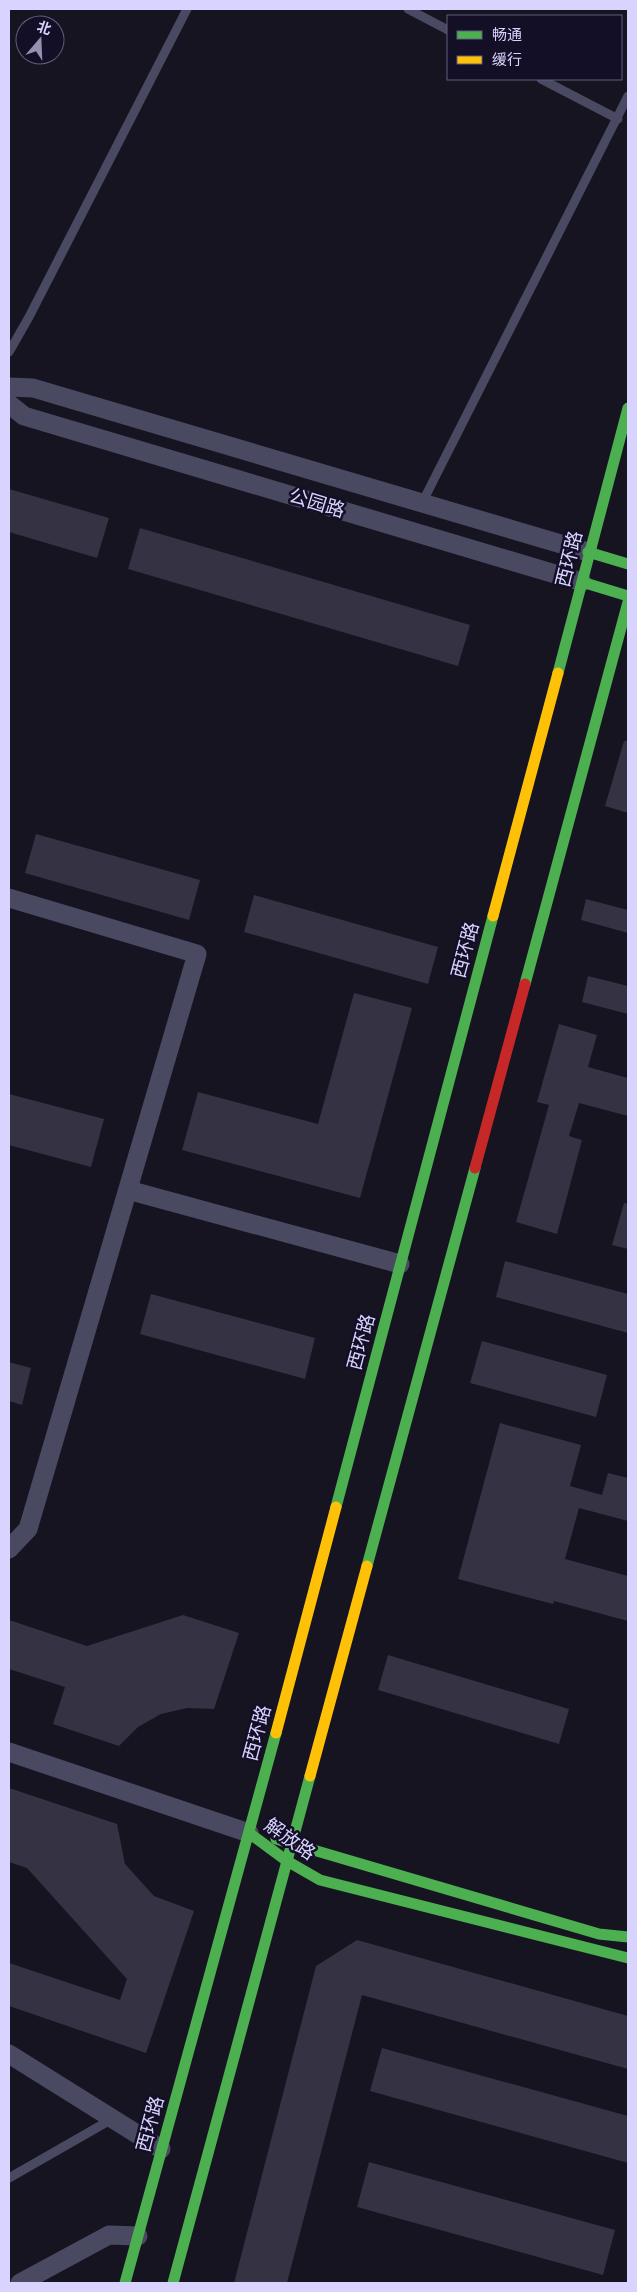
<svg xmlns="http://www.w3.org/2000/svg" width="637" height="2292" viewBox="0 0 637 2292" font-family="Figtree,'Noto Sans SC',sans-serif">
<style>
.building{fill:#343243}
.lines{fill:none;stroke-linecap:round;stroke-linejoin:round}
.lane{stroke:#4a4962;stroke-width:9}
.street{stroke:#4a4962;stroke-width:19}
.fast{stroke:#4caf50;stroke-width:11}
.slow{stroke:#ffc107;stroke-width:11}
.jam{stroke:#c62828;stroke-width:11}
.labels{text-anchor:middle;dominant-baseline:central;stroke-width:5;stroke-linejoin:round;paint-order:stroke}
.street-label{font-size:19px;fill:#d9d4ff;stroke:#130f26}
</style>
<rect width="100%" height="100%" fill="#161421"/>
<!-- building -->
<g class="building">
<path d="M 9,489 L 109,518 L 97,558 L 9,532 Z"/>
<path d="M 140,528 L 470,625 L 458,666 L 128,569 Z"/>
<path d="M 624,741 L 628,741 L 628,813 L 605,806 Z"/>
<path d="M 36,834 L 200,880 L 189,920 L 25,873 Z"/>
<path d="M 254,895 L 438,947 L 428,984 L 244,932 Z"/>
<path d="M 586,899 L 628,910 L 628,933 L 581,920 Z"/>
<path d="M 588,976 L 628,986 L 628,1014 L 582,1002 Z"/>
<path d="M 354,993 L 412,1008 L 360,1198 L 182,1150 L 198,1092 L 318,1124 Z"/>
<path d="M 559,1024 L 597,1035 L 588,1067 L 628,1078 L 628,1116 L 579,1103 L 569,1136 L 582,1140 L 557,1234 L 516,1222 L 549,1105 L 537,1102 Z"/>
<path d="M 9,1094 L 104,1119 L 91,1167 L 9,1145 Z"/>
<path d="M 624,1203 L 628,1204 L 628,1249 L 612,1245 Z"/>
<path d="M 505,1261 L 628,1294 L 628,1333 L 496,1297 Z"/>
<path d="M 151,1294 L 315,1338 L 305,1379 L 140,1334 Z"/>
<path d="M 482,1341 L 607,1375 L 596,1417 L 470,1383 Z"/>
<path d="M 9,1362 L 31,1368 L 22,1405 L 9,1401 Z"/>
<path d="M 500,1423 L 581,1445 L 570,1486 L 602,1495 L 608,1473 L 628,1478 L 628,1521 L 579,1508 L 565,1559 L 628,1576 L 628,1621 L 554,1601 L 553,1604 L 458,1579 Z"/>
<path d="M 183,1615 L 239,1633 L 214,1709 L 187,1708 L 161,1714 L 138,1727 L 119,1746 L 53,1724 L 65,1687 L 9,1669 L 9,1620 L 87,1646 Z"/>
<path d="M 388,1655 L 569,1709 L 559,1744 L 378,1690 Z"/>
<path d="M 9,1788 L 117,1824 L 125,1864 L 154,1896 L 194,1911 L 146,2053 L 9,2006 L 9,1963 L 120,2000 L 127,1979 L 27,1868 L 9,1862 Z"/>
<path d="M 357,1940 L 628,2016 L 628,2069 L 362,1995 L 287,2283 L 234,2283 L 316,1966 Z"/>
<path d="M 382,2048 L 628,2116 L 628,2163 L 370,2091 Z"/>
<path d="M 369,2162 L 615,2230 L 603,2275 L 357,2207 Z"/>
</g>
<g class="lines">
<!-- lane -->
<g class="lane">
<path d="M 408,9 L 448,30"/>
<path d="M 541,79 L 618,119"/>
<path d="M 9,352 L 29,317 L 187,9"/>
<path d="M 422,503 L 628,96"/>
<path d="M 9,2178 L 112,2119"/>
</g>
<!-- street -->
<g class="street">
<path d="M 9,387 L 33,388 L 588,552"/>
<path d="M 9,404 L 24,416 L 582,582"/>
<path d="M 9,898 L 197,954 L 28,1529 L 9,1549"/>
<path d="M 128,1190 L 400,1264"/>
<path d="M 9,1752 L 249,1833"/>
<path d="M 9,2054 L 161,2149"/>
<path d="M 20,2283 L 109,2235 L 138,2236"/>
</g>
<!-- fast -->
<g class="fast">
<path d="M 588,552 L 628,564"/>
<path d="M 582,582 L 628,596"/>
<path d="M 558,673 L 628,408"/>
<path d="M 525,984 L 628,602"/>
<path d="M 336,1507 L 493,916"/>
<path d="M 367,1566 L 475,1168"/>
<path d="M 249,1833 L 287,1861 L 320,1880 L 628,1958"/>
<path d="M 276,1839 L 599,1934 L 628,1937"/>
<path d="M 125,2283 L 276,1733"/>
<path d="M 173,2283 L 310,1776"/>
</g>
<!-- slow -->
<g class="slow">
<path d="M 493,916 L 558,673"/>
<path d="M 276,1733 L 336,1507"/>
<path d="M 310,1776 L 367,1566"/>
</g>
<!-- jam -->
<path class="jam" d="M 475,1168 L 525,984"/>
</g>
<g class="labels">
<!-- street labels -->
<g class="street-label">
<text transform="translate(317 503) rotate(17)">公园路</text>
<text transform="translate(569 559) rotate(-76)">西环路</text>
<text transform="translate(465 950) rotate(-75)">西环路</text>
<text transform="translate(361 1342) rotate(-75)">西环路</text>
<text transform="translate(257 1733) rotate(-75)">西环路</text>
<text transform="translate(290 1839) rotate(35)">解放路</text>
<text transform="translate(150 2124) rotate(-75)">西环路</text>
</g>
</g>
<!-- border -->
<rect width="637" height="2292" fill="none" stroke="#d9d4ff" stroke-width="20"/>
<!-- legend -->
<rect x="447" y="15" width="175" height="65" fill="#130f26" stroke="#625e7d"/>
<rect x="457" y="31" width="25" height="8" fill="#4caf50" stroke="#625e7d"/>
<text x="492" y="40" font-size="15" fill="#d9d4ff">畅通</text>
<rect x="457" y="56" width="25" height="8" fill="#ffc107" stroke="#625e7d"/>
<text x="492" y="65" font-size="15" fill="#d9d4ff">缓行</text>
<!-- north arrow -->
<g transform="translate(40 40) rotate(19)"><circle r="24" fill="#130f26" stroke="#625e7d"/>
<path d="M0-4L9 19L0 12L-9 19Z" fill="#9591b1"/>
<text y="-8" font-size="14" font-weight="bold" text-anchor="middle" fill="#d9d4ff">北</text>
</g>
</svg>
